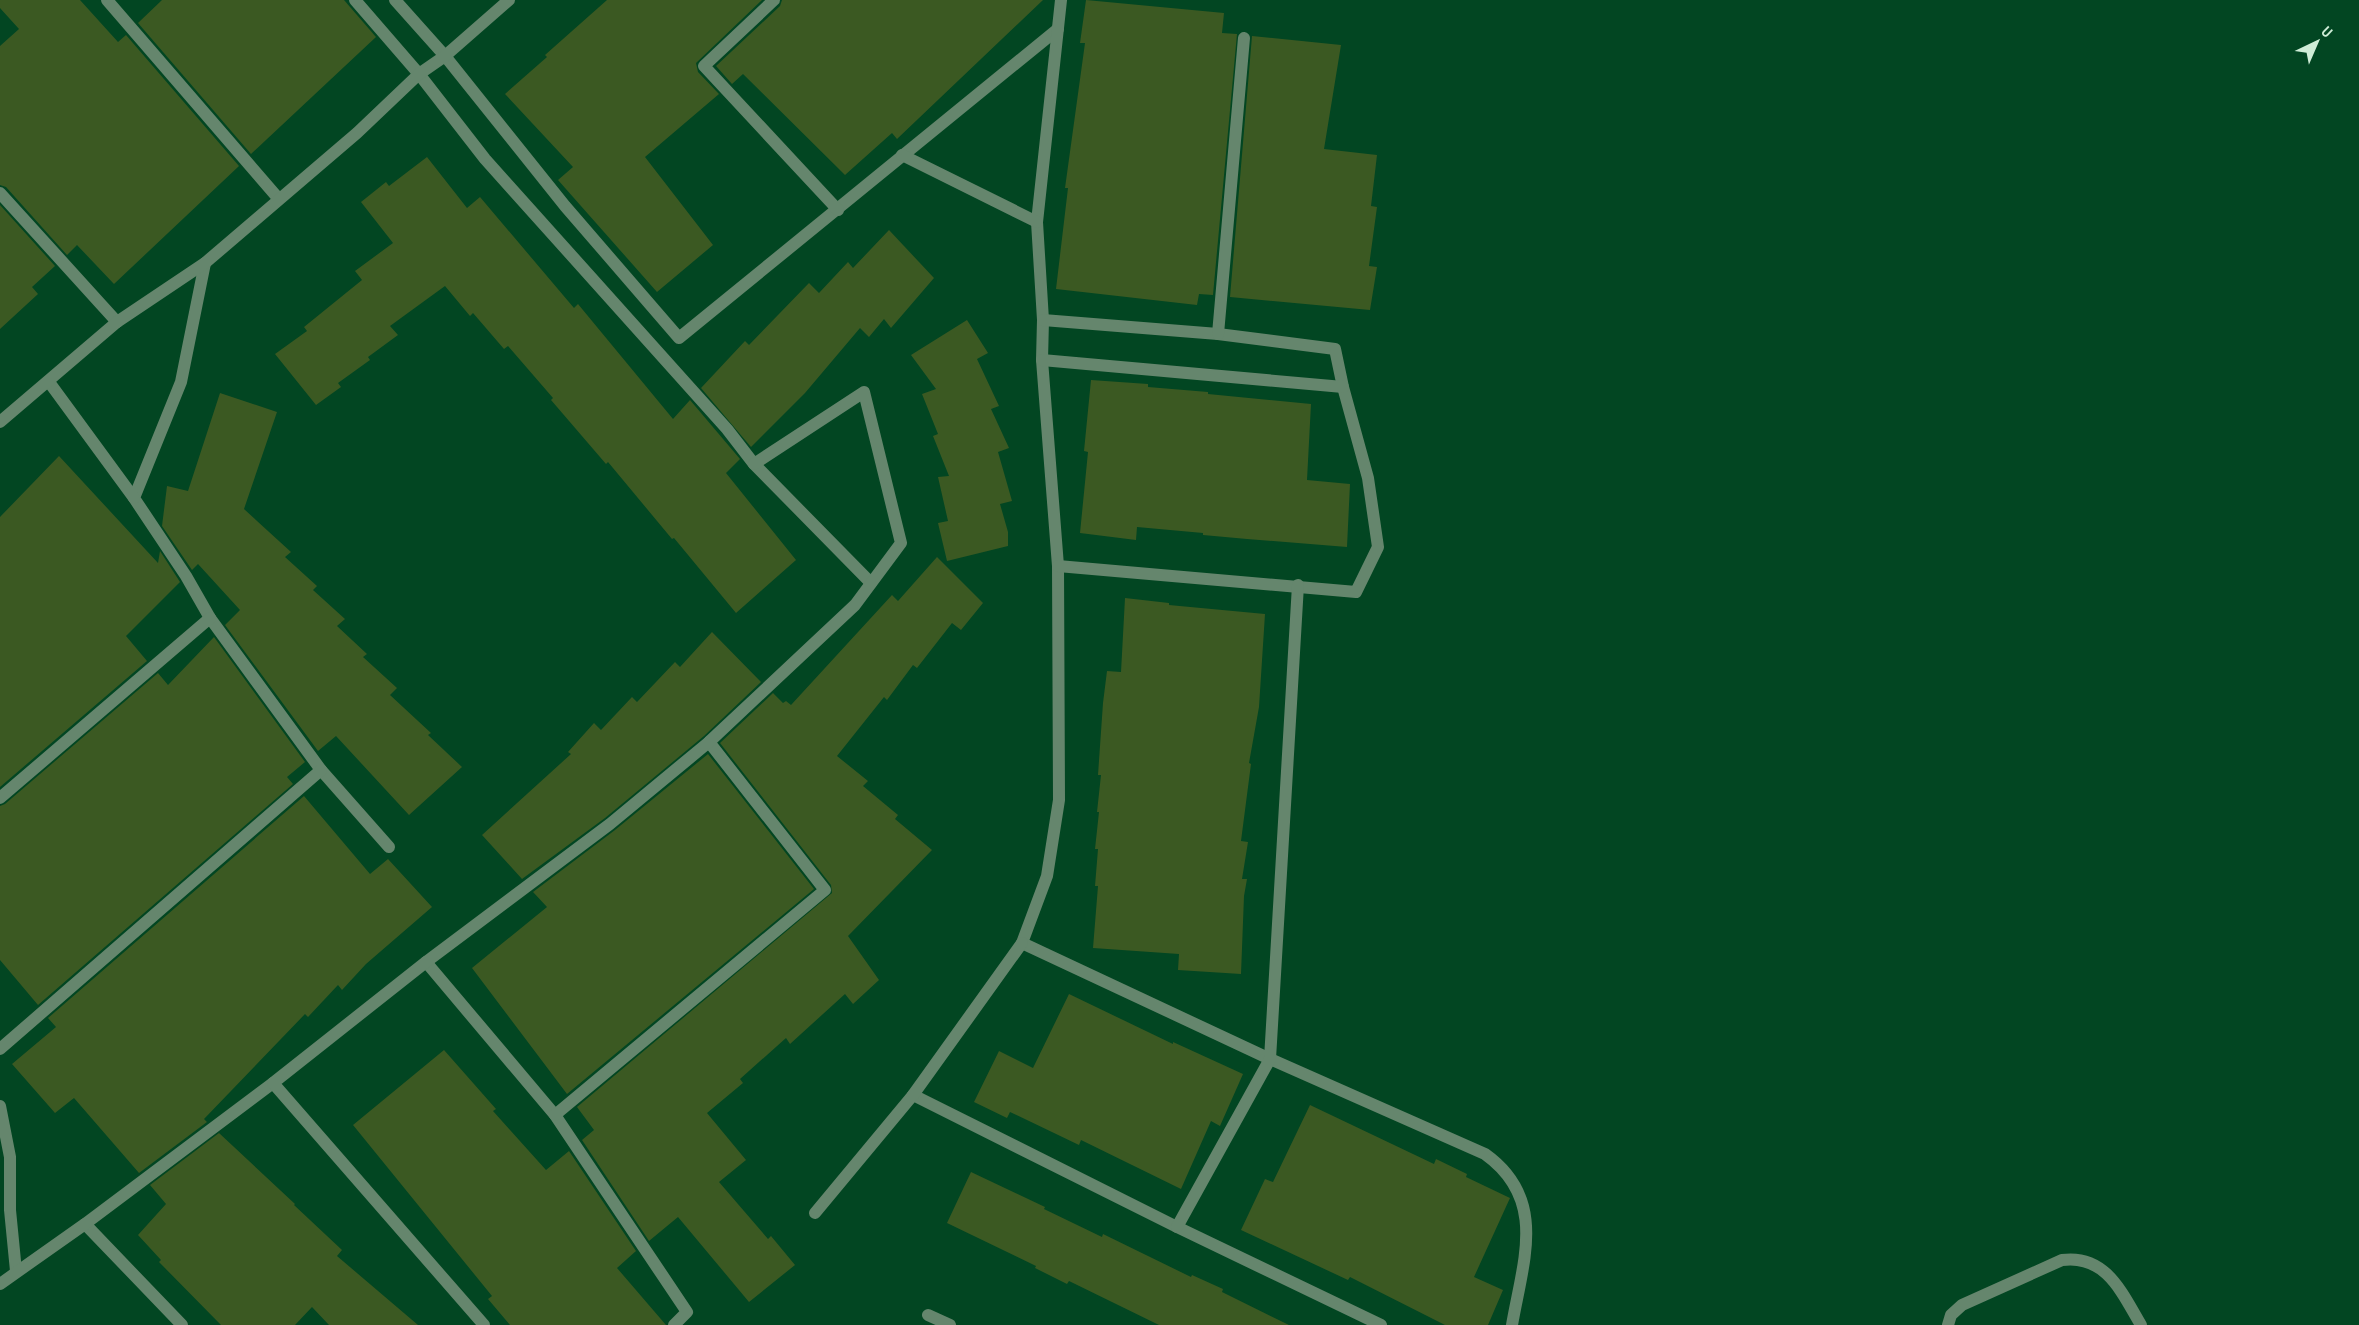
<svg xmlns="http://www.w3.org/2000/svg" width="2359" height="1325" viewBox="0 0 2359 1325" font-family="'Sofia Sans Condensed',sans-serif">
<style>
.building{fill:#3b5922}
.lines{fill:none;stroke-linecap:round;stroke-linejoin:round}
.minor{stroke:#65866d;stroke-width:12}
</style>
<rect width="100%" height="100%" fill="#024622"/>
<!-- building -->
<g class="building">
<path d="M 0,0 L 80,0 L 118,42 L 126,35 L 239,166 L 114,284 L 77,245 L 67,255 L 6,187 L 0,185 L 0,46 L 19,29 L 0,8 Z"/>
<path d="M 162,0 L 344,0 L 376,37 L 251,154 L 138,23 Z"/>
<path d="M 607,0 L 762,0 L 696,63 L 698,72 L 719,94 L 645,157 L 713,245 L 657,292 L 558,180 L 573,167 L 505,94 L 547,57 L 545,55 Z"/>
<path d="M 782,0 L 1043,0 L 897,139 L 892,133 L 845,175 L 743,74 L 732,84 L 716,66 L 780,6 Z"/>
<path d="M 1086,0 L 1224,13 L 1222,33 L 1237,34 L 1213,295 L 1199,294 L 1197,305 L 1056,289 L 1068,188 L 1065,188 L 1085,43 L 1080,43 Z"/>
<path d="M 1252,36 L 1341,45 L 1324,149 L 1377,155 L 1371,206 L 1377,207 L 1369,266 L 1377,267 L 1370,310 L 1230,297 Z"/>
<path d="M 427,157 L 467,208 L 480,197 L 574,308 L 578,304 L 673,419 L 690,400 L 740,459 L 726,473 L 796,560 L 736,613 L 674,538 L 672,539 L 608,462 L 606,464 L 551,400 L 553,398 L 508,346 L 504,349 L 473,313 L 470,316 L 445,286 L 390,326 L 398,335 L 368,357 L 370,360 L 338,383 L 341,387 L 316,405 L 275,354 L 307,331 L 304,327 L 362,280 L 355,271 L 393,243 L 361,202 L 386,182 L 389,186 Z"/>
<path d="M 0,205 L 55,266 L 32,287 L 38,294 L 0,329 Z"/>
<path d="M 889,230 L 934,278 L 891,328 L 884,319 L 869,337 L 860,328 L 805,393 L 751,447 L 701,388 L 745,341 L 749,345 L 809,283 L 819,293 L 848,262 L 853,268 Z"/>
<path d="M 967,320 L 988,353 L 977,359 L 999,406 L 991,409 L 1009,448 L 998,452 L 1012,501 L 1000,504 L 1008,532 L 1008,546 L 947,561 L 938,523 L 948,521 L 938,477 L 949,476 L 933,436 L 938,434 L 922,394 L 936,389 L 911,355 Z"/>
<path d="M 1091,380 L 1148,384 L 1148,387 L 1208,392 L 1208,394 L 1311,404 L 1307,480 L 1350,484 L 1347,547 L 1247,539 L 1203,535 L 1203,533 L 1137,527 L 1136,540 L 1080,533 L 1088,452 L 1084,451 Z"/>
<path d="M 220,393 L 277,412 L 244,509 L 291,552 L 285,557 L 317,586 L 313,590 L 345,619 L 337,626 L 367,654 L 363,657 L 397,688 L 390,695 L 431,733 L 428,735 L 462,767 L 409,815 L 336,736 L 318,751 L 225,625 L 240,610 L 198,564 L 192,570 L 162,526 L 167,486 L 188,491 Z"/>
<path d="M 59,456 L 158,563 L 160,551 L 180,582 L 126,636 L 147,661 L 0,787 L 0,517 Z"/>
<path d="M 937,557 L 983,603 L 961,630 L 952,623 L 917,668 L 913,665 L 887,700 L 884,697 L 837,756 L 868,781 L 863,786 L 898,815 L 895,819 L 932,850 L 848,936 L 879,980 L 853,1004 L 845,994 L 790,1044 L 786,1038 L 740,1079 L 743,1083 L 707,1113 L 746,1160 L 719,1182 L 768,1239 L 771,1236 L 795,1265 L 749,1302 L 678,1217 L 649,1241 L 582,1140 L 594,1130 L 577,1107 L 832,893 L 831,885 L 720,743 L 773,693 L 783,703 L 786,701 L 791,705 L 892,595 L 898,601 Z"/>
<path d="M 1125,598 L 1169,603 L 1169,605 L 1265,614 L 1259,707 L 1249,763 L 1251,764 L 1241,841 L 1248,842 L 1242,879 L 1247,879 L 1244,896 L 1241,974 L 1178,970 L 1179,954 L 1093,948 L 1098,886 L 1095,886 L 1098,849 L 1095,849 L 1099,812 L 1097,812 L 1101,775 L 1098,775 L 1103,703 L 1107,671 L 1121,672 Z"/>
<path d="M 712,632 L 761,682 L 704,736 L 605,818 L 522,879 L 482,835 L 571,754 L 568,752 L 594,723 L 601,730 L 632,697 L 637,702 L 675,662 L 680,667 Z"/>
<path d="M 214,637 L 305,762 L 287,777 L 293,784 L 38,1005 L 0,960 L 0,806 L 5,804 L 158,673 L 168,685 Z"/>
<path d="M 708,754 L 814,889 L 567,1094 L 472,968 L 547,907 L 533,892 L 615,830 Z"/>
<path d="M 304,796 L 370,874 L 388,859 L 432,907 L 366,964 L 342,990 L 338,985 L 308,1017 L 305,1014 L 204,1119 L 207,1122 L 139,1173 L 74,1098 L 55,1113 L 12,1064 L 56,1027 L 48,1018 Z"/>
<path d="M 1069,994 L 1173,1044 L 1173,1042 L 1243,1074 L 1220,1126 L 1211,1121 L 1181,1189 L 1081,1140 L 1079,1145 L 1010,1112 L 1007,1118 L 974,1102 L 999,1051 L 1033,1068 Z"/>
<path d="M 444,1050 L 496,1109 L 493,1111 L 546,1170 L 569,1151 L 636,1251 L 617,1268 L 666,1325 L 510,1325 L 488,1299 L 492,1296 L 353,1125 Z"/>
<path d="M 1310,1105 L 1434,1164 L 1436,1159 L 1467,1174 L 1466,1177 L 1510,1198 L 1474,1277 L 1503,1290 L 1488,1325 L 1445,1325 L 1350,1277 L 1348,1280 L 1241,1230 L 1265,1179 L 1273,1182 Z"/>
<path d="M 219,1133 L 295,1204 L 294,1205 L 342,1250 L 337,1256 L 418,1325 L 329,1325 L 312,1307 L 295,1325 L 221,1325 L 159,1262 L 161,1260 L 138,1235 L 166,1204 L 150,1185 Z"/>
<path d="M 971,1172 L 1045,1207 L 1044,1209 L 1102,1237 L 1103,1234 L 1191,1277 L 1192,1275 L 1223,1289 L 1222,1292 L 1289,1325 L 1159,1325 L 1069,1281 L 1067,1284 L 1035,1268 L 1036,1266 L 947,1223 Z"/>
</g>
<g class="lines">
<!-- minor -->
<g class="minor">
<path d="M 107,0 L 278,198"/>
<path d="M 355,0 L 419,74 L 485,159 L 727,429 L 754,464 L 871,583"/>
<path d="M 395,0 L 445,56 L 565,206 L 679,338 L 1058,29"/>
<path d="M 774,0 L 704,66 L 838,210"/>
<path d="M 1061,0 L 1037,222 L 1043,320 L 1042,360 L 1058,566 L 1059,800 L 1047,876 L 1022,943 L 1270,1059 L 1485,1154 C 1548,1199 1523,1261 1512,1325"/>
<path d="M 902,155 L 1037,222"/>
<path d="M 0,193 L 117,322"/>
<path d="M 205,263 L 181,382 L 134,498 L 186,576 L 210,618 L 321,770 L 389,847"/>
<path d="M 1043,320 L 1218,334 L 1335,349 L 1343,387 L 1368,478 L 1378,547 L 1356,592 L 1058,566"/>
<path d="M 1218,334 L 1244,38"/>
<path d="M 1042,360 L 1343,387"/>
<path d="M 49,382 L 134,498"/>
<path d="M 0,422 L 117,322 L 205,263 L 357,133 L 419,74 L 445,56 L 509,0"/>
<path d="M 0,798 L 210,618"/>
<path d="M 426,962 L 555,1115 L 687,1312 L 674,1325"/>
<path d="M 0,1049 L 321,770"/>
<path d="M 913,1095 L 1177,1227 L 1381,1325"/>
<path d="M 0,1106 L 10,1157 L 10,1210 L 16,1271"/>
<path d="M 555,1115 L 825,890 L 709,742"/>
<path d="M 815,1213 L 913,1095 L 1022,943"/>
<path d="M 85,1224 L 182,1325"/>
<path d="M 1177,1227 L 1270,1059 L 1298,585"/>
<path d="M 0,1284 L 85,1224 L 273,1083"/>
<path d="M 928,1315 L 950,1325"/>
<path d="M 484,1325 L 273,1083 L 426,962 L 610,824 L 709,742 L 855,605 L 901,543 L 864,392 L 754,464"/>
<path d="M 1948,1325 L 1951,1315 L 1962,1305 L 2062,1260 C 2106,1254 2122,1293 2141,1325"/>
</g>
</g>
<!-- north arrow -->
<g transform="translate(2317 42) rotate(44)" stroke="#024622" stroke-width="4.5" paint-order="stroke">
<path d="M0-4.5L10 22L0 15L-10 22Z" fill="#cfedd7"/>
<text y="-9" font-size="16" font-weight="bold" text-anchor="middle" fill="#cfedd7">U</text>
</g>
</svg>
